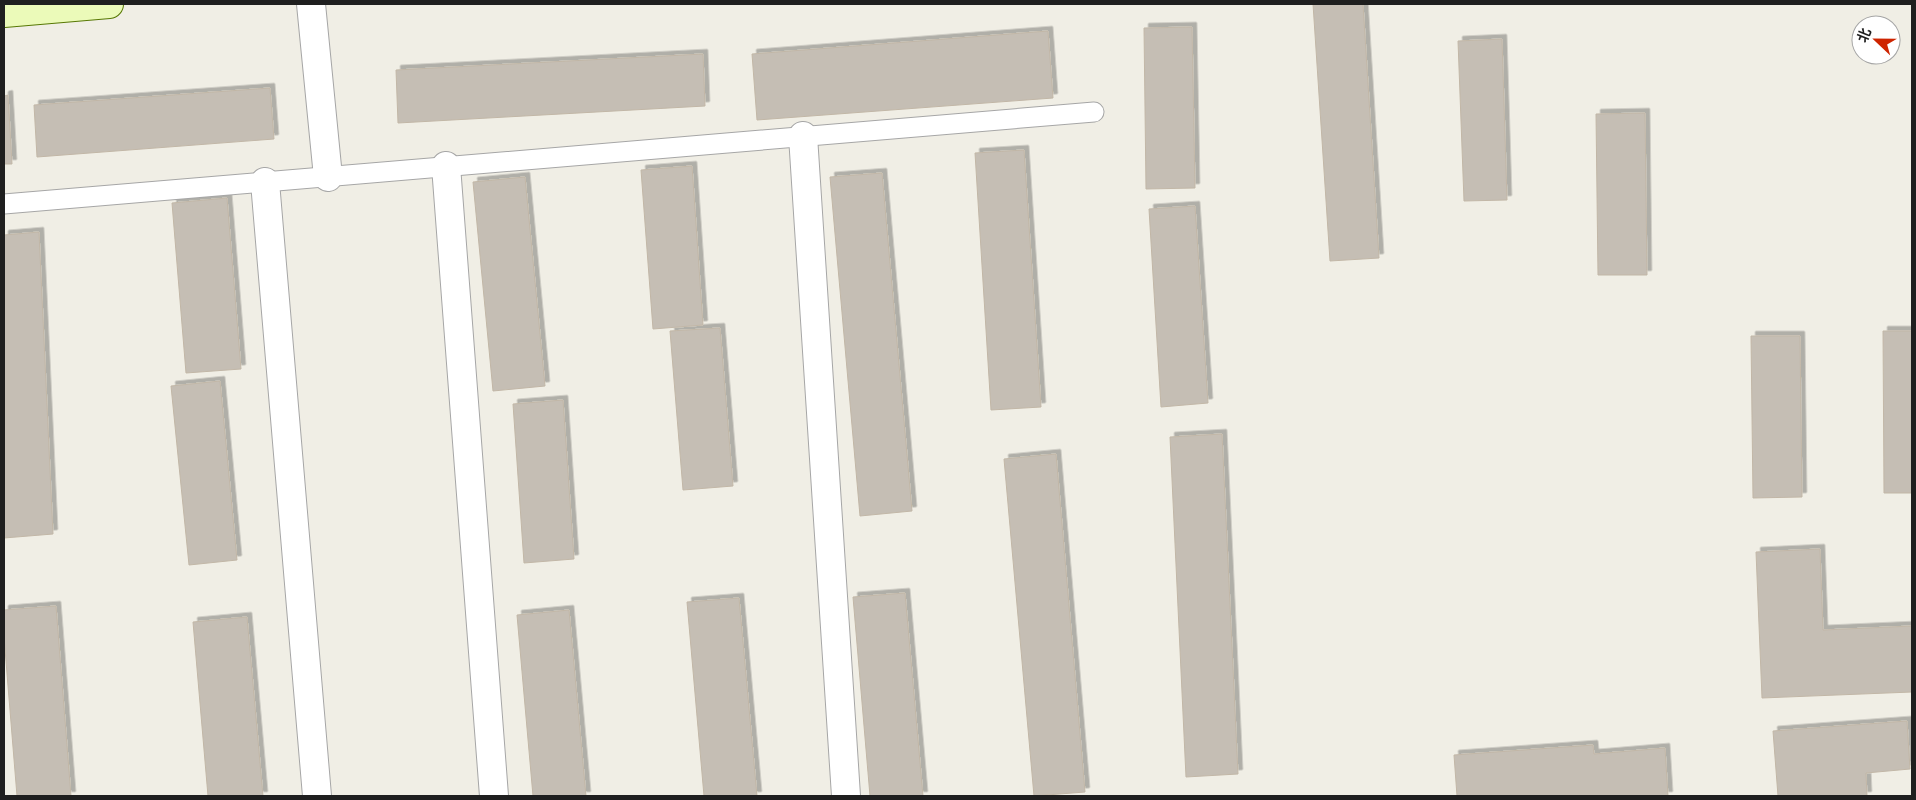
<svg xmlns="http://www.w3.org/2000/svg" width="1916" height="800" viewBox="0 0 1916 800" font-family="'Varela Round','Noto Sans SC',sans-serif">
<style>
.building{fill:#c5beb4;stroke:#c2b7a7;filter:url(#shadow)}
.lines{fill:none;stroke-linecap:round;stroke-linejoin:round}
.lane-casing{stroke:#a6a6a6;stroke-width:21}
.street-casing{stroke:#a6a6a6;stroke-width:30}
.secondary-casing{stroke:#577804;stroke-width:30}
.lane{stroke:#fff;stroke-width:19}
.street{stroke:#fff;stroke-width:28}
.secondary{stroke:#ebfab9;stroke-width:28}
</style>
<defs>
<filter id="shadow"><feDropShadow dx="4.5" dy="-4.5" stdDeviation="0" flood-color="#0004"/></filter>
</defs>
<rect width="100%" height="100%" fill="#f0eee5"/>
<!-- building -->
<g class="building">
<path d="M 1313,4 L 1363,4 L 1379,258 L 1330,261 Z"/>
<path d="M 1192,27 L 1195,188 L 1146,189 L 1144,28 Z"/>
<path d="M 1048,31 L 1053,98 L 757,120 L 752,54 Z"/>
<path d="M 1502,39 L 1507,200 L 1464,201 L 1458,41 Z"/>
<path d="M 703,54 L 705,106 L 398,123 L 396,70 Z"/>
<path d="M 270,88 L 274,139 L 37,157 L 34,105 Z"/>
<path d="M 8,95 L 12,164 L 4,164 L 4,96 Z"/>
<path d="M 1645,113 L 1647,275 L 1598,275 L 1596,114 Z"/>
<path d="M 1024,150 L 1041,407 L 991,410 L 975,153 Z"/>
<path d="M 692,166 L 703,325 L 653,329 L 641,170 Z"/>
<path d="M 882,173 L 912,511 L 860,516 L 830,177 Z"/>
<path d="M 525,177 L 545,386 L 493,391 L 473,182 Z"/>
<path d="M 227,198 L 241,369 L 186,373 L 172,203 Z"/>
<path d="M 1195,206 L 1208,403 L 1161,407 L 1149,209 Z"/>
<path d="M 39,232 L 53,534 L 4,538 L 4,235 Z"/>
<path d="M 720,328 L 733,486 L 683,490 L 670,331 Z"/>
<path d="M 1883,331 L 1912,331 L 1912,493 L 1884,493 Z"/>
<path d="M 1751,336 L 1800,336 L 1802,497 L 1753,498 Z"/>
<path d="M 220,381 L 237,560 L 189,565 L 171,386 Z"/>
<path d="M 563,400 L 574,559 L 524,563 L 513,404 Z"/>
<path d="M 1222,434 L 1238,774 L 1186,777 L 1170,437 Z"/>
<path d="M 1056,454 L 1085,792 L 1034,796 L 1004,459 Z"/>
<path d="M 1820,549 L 1823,630 L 1912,626 L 1912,692 L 1762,698 L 1756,552 Z"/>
<path d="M 905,593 L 923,796 L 870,796 L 853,597 Z"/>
<path d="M 739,598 L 757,796 L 704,796 L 687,602 Z"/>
<path d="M 56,606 L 71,796 L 17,796 L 4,637 L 4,610 Z"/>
<path d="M 569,610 L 586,796 L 533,796 L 517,615 Z"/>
<path d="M 247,617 L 263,796 L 208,796 L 193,622 Z"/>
<path d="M 1907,721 L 1910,769 L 1866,773 L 1867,796 L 1778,796 L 1773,731 Z"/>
<path d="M 1593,745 L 1594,754 L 1665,748 L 1668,796 L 1457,796 L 1454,755 Z"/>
</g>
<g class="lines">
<defs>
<path id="lane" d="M 4,204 L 1094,112"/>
<g id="street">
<path d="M 311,4 L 328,177"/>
<path d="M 803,136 L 846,796"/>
<path d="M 446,166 L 494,796"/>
<path d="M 265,182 L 317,796"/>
</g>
<path id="secondary" d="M 4,13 L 109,4"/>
</defs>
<!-- lane casing -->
<use href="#lane" class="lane-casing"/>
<!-- street casing -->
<use href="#street" class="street-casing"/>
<!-- secondary casing -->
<use href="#secondary" class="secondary-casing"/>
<!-- lane -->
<use href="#lane" class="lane"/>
<!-- street -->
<use href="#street" class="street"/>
<!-- secondary -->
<use href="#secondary" class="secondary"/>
</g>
<!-- border -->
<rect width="1916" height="800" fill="none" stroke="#1f1f1f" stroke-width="10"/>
<!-- north arrow -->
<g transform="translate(1876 40) rotate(292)"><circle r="24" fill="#ffffff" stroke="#a5a5a5"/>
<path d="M0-4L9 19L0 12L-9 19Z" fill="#ce2400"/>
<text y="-8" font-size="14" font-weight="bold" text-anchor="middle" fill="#1f1f1f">北</text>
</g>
</svg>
